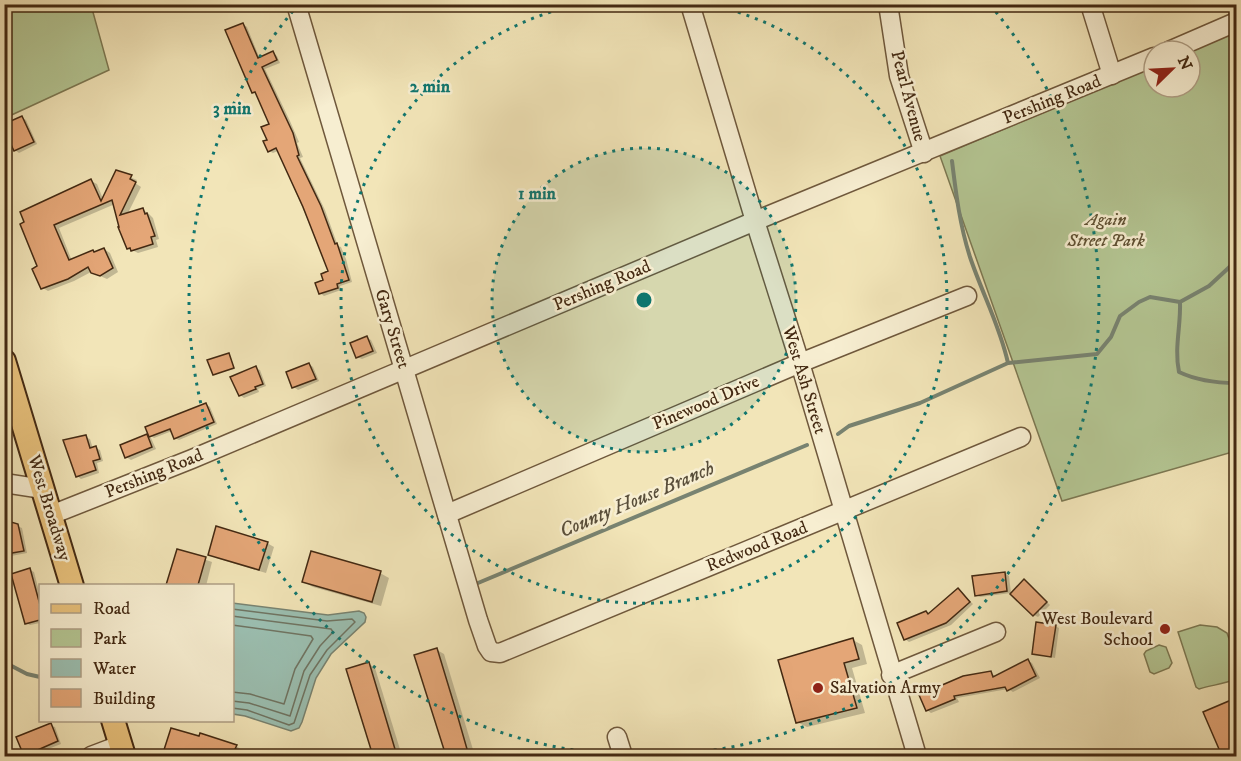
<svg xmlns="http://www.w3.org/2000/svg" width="1241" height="761" viewBox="0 0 1241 761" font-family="'IM FELL DW Pica',serif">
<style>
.green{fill:#b4c693;stroke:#7c7852;stroke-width:1.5}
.water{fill:#9bbfb1;stroke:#788371;stroke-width:1.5}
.shadow{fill:#0003}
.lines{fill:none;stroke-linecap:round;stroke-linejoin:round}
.shore{stroke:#6f7462;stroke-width:1.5}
.stream{stroke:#788371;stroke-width:4}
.building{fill:#e4a677;stroke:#432912;stroke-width:1.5}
.minor-casing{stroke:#6f583c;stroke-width:21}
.major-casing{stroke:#432912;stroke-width:26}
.minor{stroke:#f7eed1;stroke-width:18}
.major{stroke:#e9c27c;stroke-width:22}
.ring{fill:none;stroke:#0f766e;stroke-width:3;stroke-dasharray:3 6}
.poi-dot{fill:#8f2418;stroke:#f7eed1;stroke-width:2}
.labels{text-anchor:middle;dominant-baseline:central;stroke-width:5;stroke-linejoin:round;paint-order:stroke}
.street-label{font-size:18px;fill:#432912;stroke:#f7eed1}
.park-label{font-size:18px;font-style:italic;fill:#5f5032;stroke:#f7eed1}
.poi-label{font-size:18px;fill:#432912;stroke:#f7eed1;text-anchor:end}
.water-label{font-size:20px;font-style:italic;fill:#594e3a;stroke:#f7eed1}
.centre{fill:#0f766e;stroke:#f7eed1;stroke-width:3}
.ring-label{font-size:18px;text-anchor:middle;font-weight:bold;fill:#0f766e;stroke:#f7eed1;stroke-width:5;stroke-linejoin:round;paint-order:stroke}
</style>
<rect width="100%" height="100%" fill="#f2e5b8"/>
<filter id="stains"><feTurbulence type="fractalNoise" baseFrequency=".00333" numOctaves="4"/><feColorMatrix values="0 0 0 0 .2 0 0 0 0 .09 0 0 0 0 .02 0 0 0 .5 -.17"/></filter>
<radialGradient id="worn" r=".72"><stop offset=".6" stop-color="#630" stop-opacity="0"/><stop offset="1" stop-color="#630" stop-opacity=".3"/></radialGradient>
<!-- green -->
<g class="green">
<path d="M 4,5 L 91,5 L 109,70 L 5,118 Z"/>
<path d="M 1236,31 L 1236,451 L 1062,501 L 940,156 L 1154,66 L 1154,87 L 1190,87 L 1190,51 Z"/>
<path d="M 1200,625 L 1217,627 L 1227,633 L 1233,650 L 1236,650 L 1236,679 C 1224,684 1212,685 1199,689 L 1196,687 L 1178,632 Z"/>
<path d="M 1159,645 L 1166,647 L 1172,663 L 1169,668 L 1154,674 L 1150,672 L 1144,654 L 1146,651 Z"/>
</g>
<!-- water -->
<path class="water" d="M 232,603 L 328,615 L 359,611 L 364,613 L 366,617 L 365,622 L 331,654 L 316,678 L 302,722 L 299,728 L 291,731 L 245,716 L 233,714 Z"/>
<!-- shadow -->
<g class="shadow">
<path d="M 243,24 L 247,27 L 260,59 L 273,53 L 277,56 L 280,63 L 265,69 L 290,121 L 299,142 L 297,143 L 303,157 L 300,158 L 325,210 L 338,246 L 341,247 L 346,259 L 352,282 L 340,286 L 341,290 L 324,296 L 320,293 L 330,272 L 278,151 L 273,153 L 269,151 L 271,125 L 258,95 L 253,92 Z"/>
<path d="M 22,118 L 26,120 L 37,144 L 19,153 L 15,150 L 10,141 L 4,139 Z"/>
<path d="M 117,172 L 137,180 L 135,183 L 141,187 L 127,215 L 143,210 L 148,213 L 153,218 L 159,239 L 156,240 L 158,247 L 138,253 L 128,248 L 115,204 L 59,228 L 72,261 L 93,251 L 96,253 L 104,249 L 110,253 L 118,272 L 107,279 L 91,272 L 74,281 L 48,291 L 43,288 L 38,267 L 22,225 L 91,181 L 97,184 L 103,199 Z"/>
<path d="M 367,338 L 371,340 L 377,353 L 362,359 L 357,357 Z"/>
<path d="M 229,354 L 235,369 L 214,374 Z"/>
<path d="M 309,364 L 313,367 L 319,381 L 298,390 L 294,387 L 288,373 Z"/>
<path d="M 256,368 L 260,370 L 266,386 L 258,389 L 259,392 L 244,398 L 240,395 Z"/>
<path d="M 206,404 L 210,407 L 217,424 L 179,440 L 175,438 L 172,431 L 154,438 L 151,436 Z"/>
<path d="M 147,435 L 151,438 L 156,449 L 131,460 L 126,457 Z"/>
<path d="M 85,437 L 90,439 L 93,449 L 96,448 L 100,450 L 103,461 L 97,463 L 99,473 L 81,479 L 77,476 Z"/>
<path d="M 4,521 L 22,528 L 27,553 L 11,556 L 7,553 L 4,541 Z"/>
<path d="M 267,543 L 274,547 L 266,573 L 216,558 L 210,554 Z"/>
<path d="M 178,550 L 212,562 L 206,586 L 168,586 Z"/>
<path d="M 30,570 L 34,572 L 40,595 L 40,623 L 30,625 L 26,623 Z"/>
<path d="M 380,573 L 389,578 L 381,606 L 313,587 L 304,582 Z"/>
<path d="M 1005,573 L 1009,576 L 1011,593 L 980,597 L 976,595 Z"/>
<path d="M 1028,584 L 1050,605 L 1038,617 L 1034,615 Z"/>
<path d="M 958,590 L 973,604 L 951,625 L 909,642 L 905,639 L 926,612 L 930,614 Z"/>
<path d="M 1055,626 L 1059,628 L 1055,658 L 1033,653 Z"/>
<path d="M 853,640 L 862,645 L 867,664 L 852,668 L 865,713 L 807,727 L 797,722 Z"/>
<path d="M 437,650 L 444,654 L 475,756 L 447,756 L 416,656 Z"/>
<path d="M 1028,661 L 1032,663 L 1040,678 L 1013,692 L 1008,689 L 957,698 L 959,702 L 931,713 L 927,710 L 991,673 L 996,677 Z"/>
<path d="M 369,664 L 375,668 L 402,756 L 374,756 L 348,670 Z"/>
<path d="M 1236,700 L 1236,756 L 1224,756 L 1205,713 Z"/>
<path d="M 50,725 L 55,727 L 61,744 L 30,756 L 25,755 Z"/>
<path d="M 172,730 L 236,746 L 251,756 L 164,756 Z"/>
</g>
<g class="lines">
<!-- shore -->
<g class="shore">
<path d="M 232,609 L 327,621 L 352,619 L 355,622 L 327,650 L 310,675 L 294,723 L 289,725 L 247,710 L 232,708"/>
<path d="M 232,616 L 331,629 L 333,632 L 320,646 L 304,671 L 290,716 L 249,703 L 232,701"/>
<path d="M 232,625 L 311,636 L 313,639 L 295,669 L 284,704 L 250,694 L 232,692"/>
</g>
<!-- stream -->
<g class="stream">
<path d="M 1180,302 C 1181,326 1174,348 1179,372 C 1198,381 1216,383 1236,383"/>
<path d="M 1008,363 L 1097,354 L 1111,337 L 1120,316 L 1139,302 L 1150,297 L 1180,302 L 1209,286 L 1236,261"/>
<path d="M 838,434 L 849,426 L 920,403 L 1008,363 C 1000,326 982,293 970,257 C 960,226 956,194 952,161"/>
<path d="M 478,583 L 807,445"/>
<path d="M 4,662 L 27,674 L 40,677"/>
</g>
</g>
<!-- building -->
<g class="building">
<path d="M 243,23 L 258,58 L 273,51 L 277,60 L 262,67 L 293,133 L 299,155 L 297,156 L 321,206 L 335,244 L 337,243 L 349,280 L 337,284 L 338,288 L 319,294 L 315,283 L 323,280 L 321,274 L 328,271 L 303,207 L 276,148 L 268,152 L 263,141 L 267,140 L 261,127 L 269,124 L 255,92 L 252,93 L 225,30 Z"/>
<path d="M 22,116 L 34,142 L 14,151 L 8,138 L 4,140 L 4,124 Z"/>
<path d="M 116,170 L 132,175 L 130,179 L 136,182 L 120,215 L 143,208 L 145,214 L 147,213 L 155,236 L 151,237 L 153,244 L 131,251 L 130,248 L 127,249 L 118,227 L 119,227 L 112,200 L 54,225 L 69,260 L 93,250 L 94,252 L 104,248 L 113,268 L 100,276 L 91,273 L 88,267 L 68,279 L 41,289 L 32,269 L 37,266 L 20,224 L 24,222 L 20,212 L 91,179 L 101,201 Z"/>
<path d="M 367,336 L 373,351 L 356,358 L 350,343 Z"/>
<path d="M 229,353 L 234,368 L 213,375 L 207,360 Z"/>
<path d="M 309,363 L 316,379 L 292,388 L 286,372 Z"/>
<path d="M 256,366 L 263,384 L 255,387 L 256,389 L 239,396 L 230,377 Z"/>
<path d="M 206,403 L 214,422 L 174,439 L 170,429 L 149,437 L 145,427 Z"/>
<path d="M 147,434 L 152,447 L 125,458 L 120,445 Z"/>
<path d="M 86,435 L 90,448 L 96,446 L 100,459 L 93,461 L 96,470 L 76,477 L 63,440 Z"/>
<path d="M 4,520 L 18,524 L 24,551 L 6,554 Z"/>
<path d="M 216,526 L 268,542 L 259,570 L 208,555 Z"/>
<path d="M 177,549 L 206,557 L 198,585 L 166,585 Z"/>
<path d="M 311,551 L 381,571 L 372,602 L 302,582 Z"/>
<path d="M 30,568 L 40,605 L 40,620 L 25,624 L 11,574 Z"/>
<path d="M 1005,572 L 1007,591 L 975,596 L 972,576 Z"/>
<path d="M 1024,579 L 1047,602 L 1033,616 L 1010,594 Z"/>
<path d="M 958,588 L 970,602 L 946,623 L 904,640 L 897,623 L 926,611 L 928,614 Z"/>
<path d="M 1036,622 L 1056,625 L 1051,657 L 1032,654 Z"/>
<path d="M 853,638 L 859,659 L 844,663 L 857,708 L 796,723 L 778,660 Z"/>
<path d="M 437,648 L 457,714 L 469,756 L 446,756 L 414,655 Z"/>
<path d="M 1028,659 L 1036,676 L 1007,691 L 1005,687 L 954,696 L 955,699 L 926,711 L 919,695 L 963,676 L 991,671 L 993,677 Z"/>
<path d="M 369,662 L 392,739 L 397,756 L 373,756 L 346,669 Z"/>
<path d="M 1236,698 L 1236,756 L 1222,756 L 1203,712 Z"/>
<path d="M 51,723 L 58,741 L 24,756 L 16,737 Z"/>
<path d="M 171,728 L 199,736 L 200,733 L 237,745 L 235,749 L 253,754 L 253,756 L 162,756 Z"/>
</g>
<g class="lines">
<defs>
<g id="minor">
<path d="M 296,4 L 478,620 L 487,646 L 491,652 L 500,653 L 1021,437"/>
<path d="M 690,4 L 755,221 L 800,363 L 917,756"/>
<path d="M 888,4 L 899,76 L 924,153"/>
<path d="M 1090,4 L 1112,75"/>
<path d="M 1169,51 L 1236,22"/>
<path d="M 4,483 L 43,489"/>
<path d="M 447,514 L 800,363 L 967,296"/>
<path d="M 51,515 L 192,459 L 755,221 L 1154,57"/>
<path d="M 891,675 L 996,632"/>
<path d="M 617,737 L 623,756"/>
<path d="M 91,756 L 120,745"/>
</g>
<g id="major">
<path d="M 4,361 L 72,586"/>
<path d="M 113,720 L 124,756"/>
</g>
</defs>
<!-- minor casing -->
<use href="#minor" class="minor-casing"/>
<!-- major casing -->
<use href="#major" class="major-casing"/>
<!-- minor -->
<use href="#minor" class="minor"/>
<!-- major -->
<use href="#major" class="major"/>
</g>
<!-- distance rings -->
<circle cx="644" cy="300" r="152" fill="#0f766e" fill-opacity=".12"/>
<g class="ring">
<circle cx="644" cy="300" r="152"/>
<path d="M712 5A303 303 0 1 1 576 5"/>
<path d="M990 5A455 455 0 1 1 298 5"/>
</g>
<!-- markers -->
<g class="poi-dot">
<circle cx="1165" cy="629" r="6"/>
<circle cx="818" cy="688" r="6"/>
</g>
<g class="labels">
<!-- street labels -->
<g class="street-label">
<text transform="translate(908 96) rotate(75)">Pearl Avenue</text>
<text transform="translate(1052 100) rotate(-22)">Pershing Road</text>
<text transform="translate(602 286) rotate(-23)">Pershing Road</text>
<text transform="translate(392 329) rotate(73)">Gary Street</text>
<text transform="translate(804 380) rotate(73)">West Ash Street</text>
<text transform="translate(706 403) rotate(-23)">Pinewood Drive</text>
<text transform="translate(154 474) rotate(-22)">Pershing Road</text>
<text transform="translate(49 508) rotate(73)">West Broadway</text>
<text transform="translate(757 547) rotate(-22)">Redwood Road</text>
</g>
<!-- park labels -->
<g class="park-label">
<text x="1106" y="220">Again<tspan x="1106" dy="21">Street Park</tspan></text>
</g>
<!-- poi labels -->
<g class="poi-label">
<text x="1153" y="619">West Boulevard<tspan x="1153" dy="21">School</tspan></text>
<text x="830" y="688" text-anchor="start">Salvation Army</text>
</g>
<!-- water labels -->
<g class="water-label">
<text transform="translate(637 500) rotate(-23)">County House Branch</text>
</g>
</g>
<circle cx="644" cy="300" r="9" class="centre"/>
<g class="ring-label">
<text x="430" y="92">2 min</text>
<text x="232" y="114">3 min</text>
<text x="537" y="199">1 min</text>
</g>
<!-- margin -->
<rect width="1241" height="761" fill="none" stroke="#f2e5b8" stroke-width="24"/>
<rect x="6" y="6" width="1229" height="749" fill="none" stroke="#432912" stroke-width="3"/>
<rect x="12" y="12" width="1217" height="737" fill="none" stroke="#432912" stroke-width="1.5"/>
<!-- legend -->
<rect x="39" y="584" width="195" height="138" fill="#f7eed1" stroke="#af9f85" stroke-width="1.5"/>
<rect x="51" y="604" width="30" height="9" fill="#e9c27c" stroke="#af9f85" stroke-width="1.5"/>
<text x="93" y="614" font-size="18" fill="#432912">Road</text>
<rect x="51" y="629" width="30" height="18" fill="#b4c693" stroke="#af9f85" stroke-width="1.5"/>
<text x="93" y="644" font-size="18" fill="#432912">Park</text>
<rect x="51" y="659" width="30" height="18" fill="#9bbfb1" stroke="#af9f85" stroke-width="1.5"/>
<text x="93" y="674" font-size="18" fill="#432912">Water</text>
<rect x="51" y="689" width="30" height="18" fill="#e4a677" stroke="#af9f85" stroke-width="1.5"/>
<text x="93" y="704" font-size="18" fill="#432912">Building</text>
<!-- north arrow -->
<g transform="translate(1172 69) rotate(66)"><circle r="28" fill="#f7eed1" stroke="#af9f85" stroke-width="1.5"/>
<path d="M0-4.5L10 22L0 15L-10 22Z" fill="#8f2418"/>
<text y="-9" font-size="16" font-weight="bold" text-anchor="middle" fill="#432912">N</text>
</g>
<rect width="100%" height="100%" filter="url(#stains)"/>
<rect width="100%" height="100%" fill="url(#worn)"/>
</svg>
